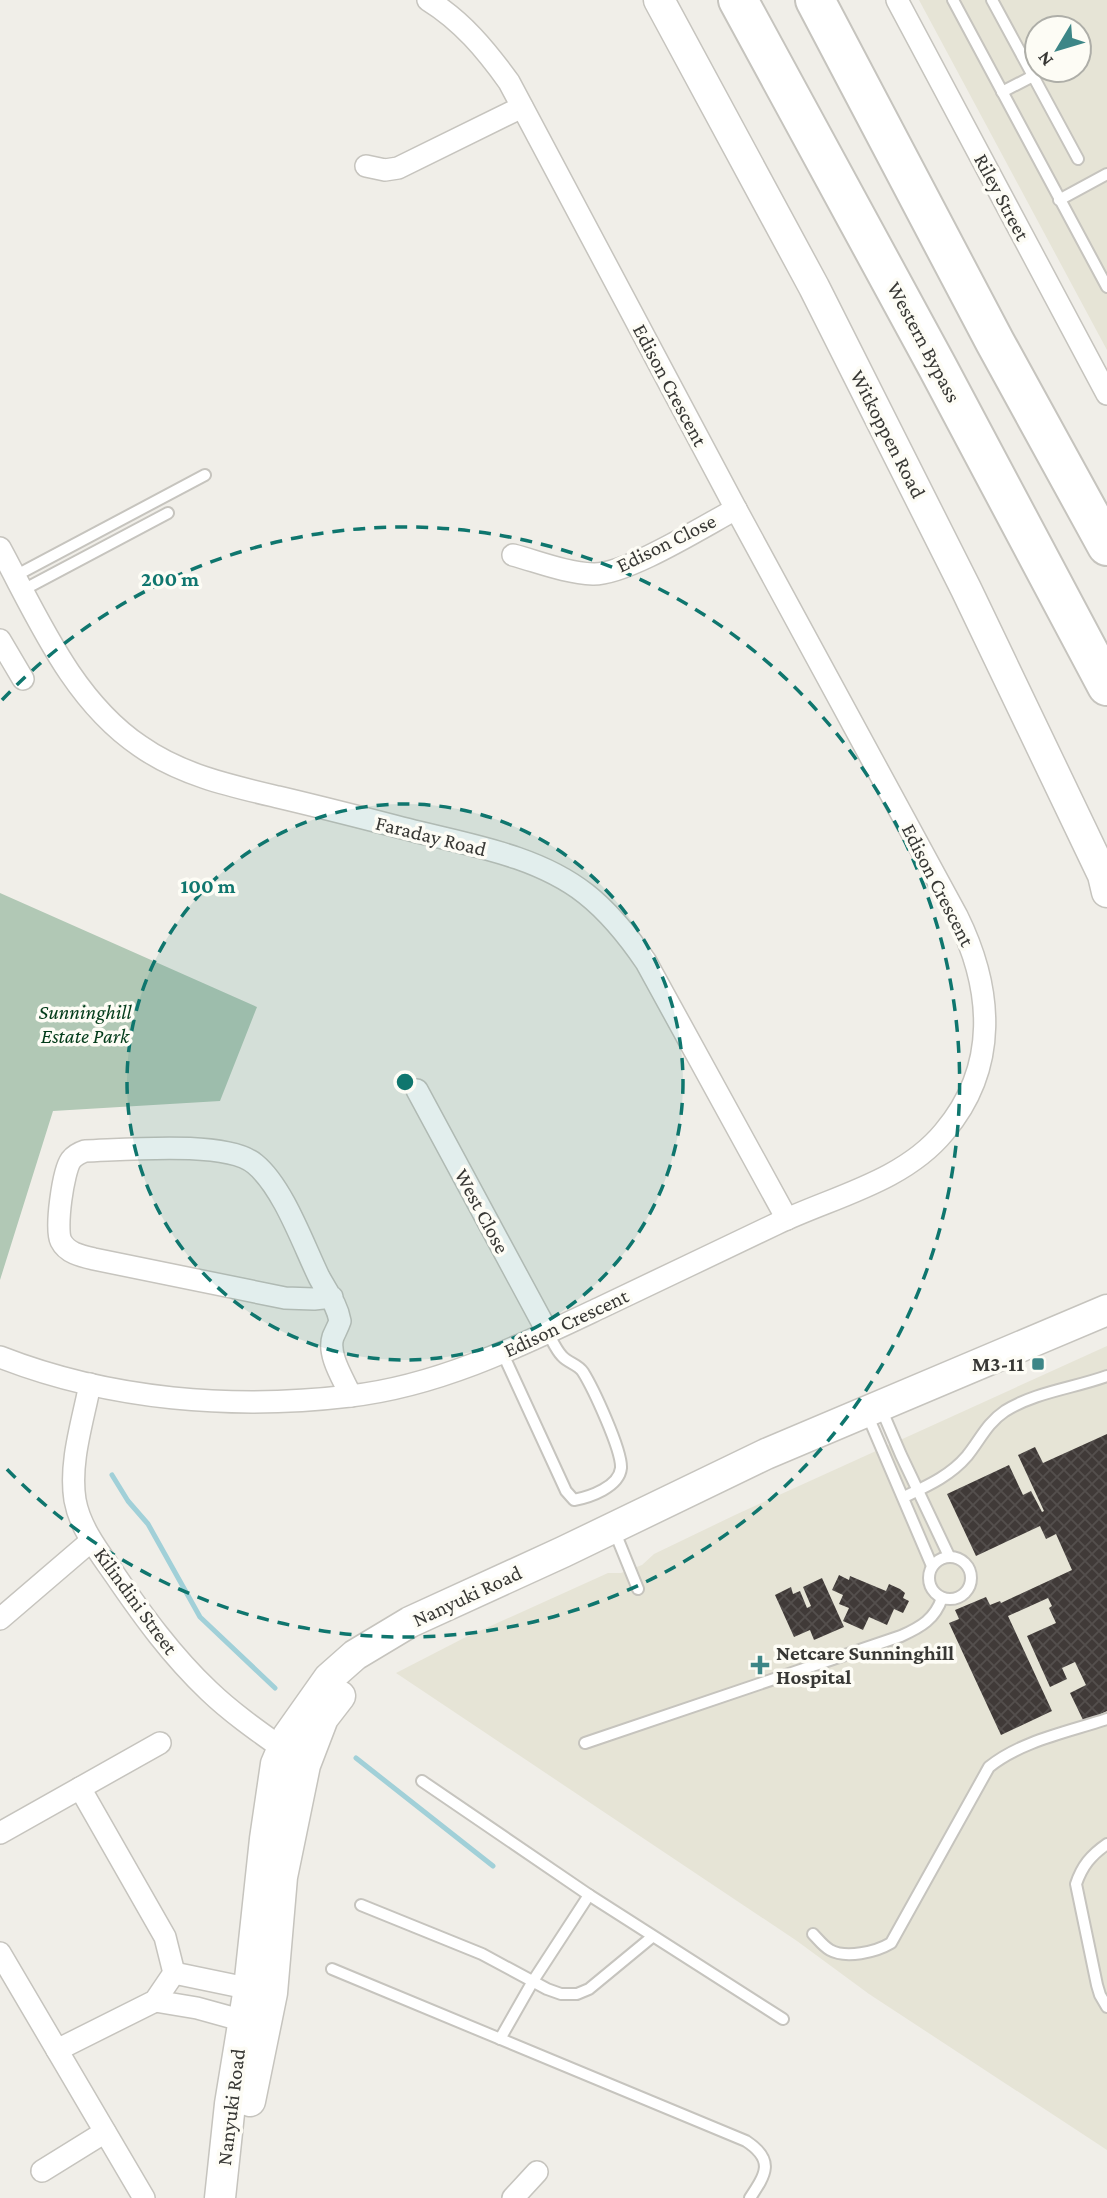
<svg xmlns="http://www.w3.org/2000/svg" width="1107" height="2198" viewBox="0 0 1107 2198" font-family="'Crimson Pro',serif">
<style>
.built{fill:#e6e4d6;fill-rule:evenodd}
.park{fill:#b1c8b5}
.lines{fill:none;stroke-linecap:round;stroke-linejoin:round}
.stream{stroke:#a1d0d8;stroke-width:5}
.building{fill:url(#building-cross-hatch)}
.lane-casing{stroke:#c6c4be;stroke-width:14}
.street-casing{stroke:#c6c4be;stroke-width:24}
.secondary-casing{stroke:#c6c4be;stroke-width:33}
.highway-casing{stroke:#c6c4be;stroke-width:42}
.lane{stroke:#fff;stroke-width:10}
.street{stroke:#fff;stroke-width:21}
.secondary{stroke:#fff;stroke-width:30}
.highway{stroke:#fff;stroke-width:38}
.ring{fill:none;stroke:#0f766e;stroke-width:3.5;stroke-dasharray:12 9}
.poi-dot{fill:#3d8687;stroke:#fdfcf5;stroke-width:2.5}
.labels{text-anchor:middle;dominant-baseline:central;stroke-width:7;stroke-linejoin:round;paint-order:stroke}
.street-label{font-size:21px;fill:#383835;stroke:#fdfcf5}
.park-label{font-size:21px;font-style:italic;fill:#023b19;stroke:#fdfcf5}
.poi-label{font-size:21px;font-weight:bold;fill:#383835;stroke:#fdfcf5;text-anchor:end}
.centre{fill:#0f766e;stroke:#fdfcf5;stroke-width:3.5}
.ring-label{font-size:21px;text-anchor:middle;font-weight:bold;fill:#0f766e;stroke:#fdfcf5;stroke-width:7;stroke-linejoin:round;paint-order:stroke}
</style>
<defs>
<pattern id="building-cross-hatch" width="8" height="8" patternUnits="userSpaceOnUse" patternTransform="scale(1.75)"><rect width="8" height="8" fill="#403a38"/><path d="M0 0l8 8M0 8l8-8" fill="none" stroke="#544f4d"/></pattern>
</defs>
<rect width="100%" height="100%" fill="#f0eee8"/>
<!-- built -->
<g class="built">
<path d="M 919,0 L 1107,0 L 1107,350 ZM 1037,28 L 1079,28 L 1079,70 L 1037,70 Z"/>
<path d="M 1107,1346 L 1107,2150 L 869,1994 L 797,1941 L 396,1673 L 464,1638 L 608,1573 L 621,1573 L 642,1565 L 654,1554 L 735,1515 Z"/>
</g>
<!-- park -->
<path class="park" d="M 0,893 L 257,1007 L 220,1101 L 53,1111 L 0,1280 Z"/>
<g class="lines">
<!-- stream -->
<g class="stream">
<path d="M 112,1475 L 128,1501 L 148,1524 L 200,1617 L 275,1688"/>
<path d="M 356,1758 L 493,1866"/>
</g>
</g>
<!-- building -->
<g class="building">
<path d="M 1107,1434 L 1107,1711 L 1084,1722 L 1070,1693 L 1086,1685 L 1075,1662 L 1062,1668 L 1067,1679 L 1050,1687 L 1027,1636 L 1056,1623 L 1049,1608 L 1052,1606 L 1048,1598 L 1008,1616 L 1052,1711 L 1001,1735 L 949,1623 L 959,1619 L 955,1610 L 986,1597 L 990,1605 L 1000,1601 L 1001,1603 L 1072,1570 L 1056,1534 L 1046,1539 L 1040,1526 L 976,1556 L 947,1494 L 1009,1465 L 1023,1495 L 1031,1491 L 1042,1512 L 1044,1511 L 1018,1455 L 1035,1447 L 1043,1463 Z"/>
<path d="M 839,1575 L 849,1580 L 850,1576 L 886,1591 L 889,1584 L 900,1589 L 905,1593 L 903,1598 L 909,1601 L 903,1613 L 894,1609 L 887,1625 L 869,1617 L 863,1630 L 843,1621 L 849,1608 L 839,1604 L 843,1595 L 832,1590 Z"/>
<path d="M 822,1578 L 844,1627 L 814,1640 L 810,1630 L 794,1637 L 775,1595 L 791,1587 L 793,1594 L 800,1591 L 807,1608 L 811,1606 L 803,1587 Z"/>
</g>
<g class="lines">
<defs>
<g id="lane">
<path d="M 953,0 L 1107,287"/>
<path d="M 992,0 L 1078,159"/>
<path d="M 1002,92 L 1033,76"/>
<path d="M 1059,200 L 1107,174"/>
<path d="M 15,576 L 205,475"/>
<path d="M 23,590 L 168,513"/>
<path d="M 502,1352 L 566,1491 L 574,1500 C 590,1497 619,1487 621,1468 C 622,1450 593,1388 583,1372 C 578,1364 568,1363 562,1356 C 556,1350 552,1340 548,1333"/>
<path d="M 880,1406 L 901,1455 L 949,1556"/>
<path d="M 867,1414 L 932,1566"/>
<path d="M 904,1497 C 927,1486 950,1476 967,1456 C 980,1440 987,1423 1005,1411 C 1035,1392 1074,1388 1107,1376"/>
<path d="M 614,1530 L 638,1589"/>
<circle cx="950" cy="1578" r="21"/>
<path d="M 585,1743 L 901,1636 C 921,1627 935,1619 942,1598"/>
<path d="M 422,1781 L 589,1895 L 783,2019"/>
<path d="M 1107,1844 C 1091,1855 1082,1866 1076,1884 L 1097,1985 L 1100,1995 L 1107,2007"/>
<path d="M 361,1905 L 482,1954 L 547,1989 L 561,1994 L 577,1994 L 589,1989 L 652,1937"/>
<path d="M 813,1934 C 818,1939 823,1946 830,1950 C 846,1959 876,1952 891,1943 L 989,1767 C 1021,1741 1068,1732 1107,1719"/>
<path d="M 332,1969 L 746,2141 C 775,2160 766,2174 750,2198"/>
<path d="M 500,2039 L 533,1981 L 589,1895"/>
</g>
<g id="street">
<path d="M 897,0 L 1107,394"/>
<path d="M 366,166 L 385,170 L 398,168 L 522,107"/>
<path d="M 0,548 C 38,618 72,700 140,746 C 181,775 231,786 278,797 C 325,808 371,820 418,832 C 475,846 539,857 586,894 C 610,913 629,937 646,962 L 787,1219"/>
<path d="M 513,555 C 539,562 566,573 593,574 C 626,575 704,526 736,509"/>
<path d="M 0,640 L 23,679"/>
<path d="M 417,1090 L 548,1333"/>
<path d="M 332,1297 L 314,1299 L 285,1298 L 94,1259 C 81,1256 67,1253 61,1241 C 55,1229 63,1171 71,1160 C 75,1155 79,1153 85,1151 C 123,1150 227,1140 255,1164 C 283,1187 303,1244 319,1277 C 327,1292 337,1304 340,1321 C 338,1327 335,1332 333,1337 C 327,1355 344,1380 351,1396"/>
<path d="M 0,1357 C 110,1400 233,1410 350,1396 C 439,1386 522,1345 602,1307 C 660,1279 718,1252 776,1224 C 832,1197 903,1182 944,1132 C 999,1067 993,989 957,916 L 736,509 L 509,82 C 486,50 462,21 428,0"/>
<path d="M 90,1384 C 83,1421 69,1462 75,1500 C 80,1528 99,1552 115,1575 C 143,1616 172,1656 209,1691 C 234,1715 265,1736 293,1756"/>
<path d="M 0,1619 L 91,1541"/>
<path d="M 0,1833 L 160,1743"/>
<path d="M 0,1953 L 144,2198"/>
<path d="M 174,1973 L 261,1991"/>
<path d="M 155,2001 L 197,2008 L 255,2024"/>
<path d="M 57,2050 L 155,2001 L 174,1973 L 165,1937 L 80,1788"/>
<path d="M 42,2171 L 105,2132"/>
<path d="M 513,2198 L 537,2172"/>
</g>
<g id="secondary">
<path d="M 659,0 L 814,287 L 966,589 L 1103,875 L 1107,892"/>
<path d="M 250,2101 L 272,1993 L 282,1877 L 305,1765 L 323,1718 L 340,1696"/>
<path d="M 220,2198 L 230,2104 L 249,1988 L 265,1839 L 276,1764 L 288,1736 L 329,1678 L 355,1655 L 410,1622 L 563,1552 L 766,1454 L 1107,1310"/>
</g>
<g id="highway">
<path d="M 738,0 L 937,366 L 1107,686"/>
<path d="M 815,0 L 995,342 L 1107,546"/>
</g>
</defs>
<!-- lane casing -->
<use href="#lane" class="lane-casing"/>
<!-- street casing -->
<use href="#street" class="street-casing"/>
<!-- secondary casing -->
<use href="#secondary" class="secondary-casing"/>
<!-- highway casing -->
<use href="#highway" class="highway-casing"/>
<!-- lane -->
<use href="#lane" class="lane"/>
<!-- street -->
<use href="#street" class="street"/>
<!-- secondary -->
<use href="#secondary" class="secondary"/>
<!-- highway -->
<use href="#highway" class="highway"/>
</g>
<!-- distance rings -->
<circle cx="405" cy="1082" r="278" fill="#0f766e" fill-opacity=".12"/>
<g class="ring">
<circle cx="405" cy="1082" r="278"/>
<path d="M2 700A555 555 0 1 1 2 1464"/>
</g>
<!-- markers -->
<g class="poi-dot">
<rect x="1031" y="1357" width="14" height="14" rx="3.5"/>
<path d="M756.5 1654.5h7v7h7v7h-7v7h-7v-7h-7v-7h7z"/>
</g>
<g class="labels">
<!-- street labels -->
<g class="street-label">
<text transform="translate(1002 197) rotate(62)">Riley Street</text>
<text transform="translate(924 342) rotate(62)">Western Bypass</text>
<text transform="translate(670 385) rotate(62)">Edison Crescent</text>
<text transform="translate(888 434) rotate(63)">Witkoppen Road</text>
<text transform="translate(666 543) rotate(-26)">Edison Close</text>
<text transform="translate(431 836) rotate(14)">Faraday Road</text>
<text transform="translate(938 885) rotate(63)">Edison Crescent</text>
<text transform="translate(482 1211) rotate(62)">West Close</text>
<text transform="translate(566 1323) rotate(-25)">Edison Crescent</text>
<text transform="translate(467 1596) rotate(-25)">Nanyuki Road</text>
<text transform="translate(136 1601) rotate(54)">Kilindini Street</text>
<text transform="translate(231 2107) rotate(-83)">Nanyuki Road</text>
</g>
<!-- park labels -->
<g class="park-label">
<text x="85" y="1012">Sunninghill<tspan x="85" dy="24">Estate Park</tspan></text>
</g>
<!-- poi labels -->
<g class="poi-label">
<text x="1024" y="1364">M3-11</text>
<text x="776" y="1653" text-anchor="start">Netcare Sunninghill<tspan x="776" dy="24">Hospital</tspan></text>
</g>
</g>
<circle cx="405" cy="1082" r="10" class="centre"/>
<g class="ring-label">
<text x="170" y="586">200 m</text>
<text x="208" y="893">100 m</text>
</g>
<!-- north arrow -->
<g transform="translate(1058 49) rotate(232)"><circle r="33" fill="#fdfcf5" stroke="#aeaea8" stroke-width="2"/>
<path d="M0-5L12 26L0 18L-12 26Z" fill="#3d8687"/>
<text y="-10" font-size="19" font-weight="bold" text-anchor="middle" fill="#383835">N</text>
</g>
</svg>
